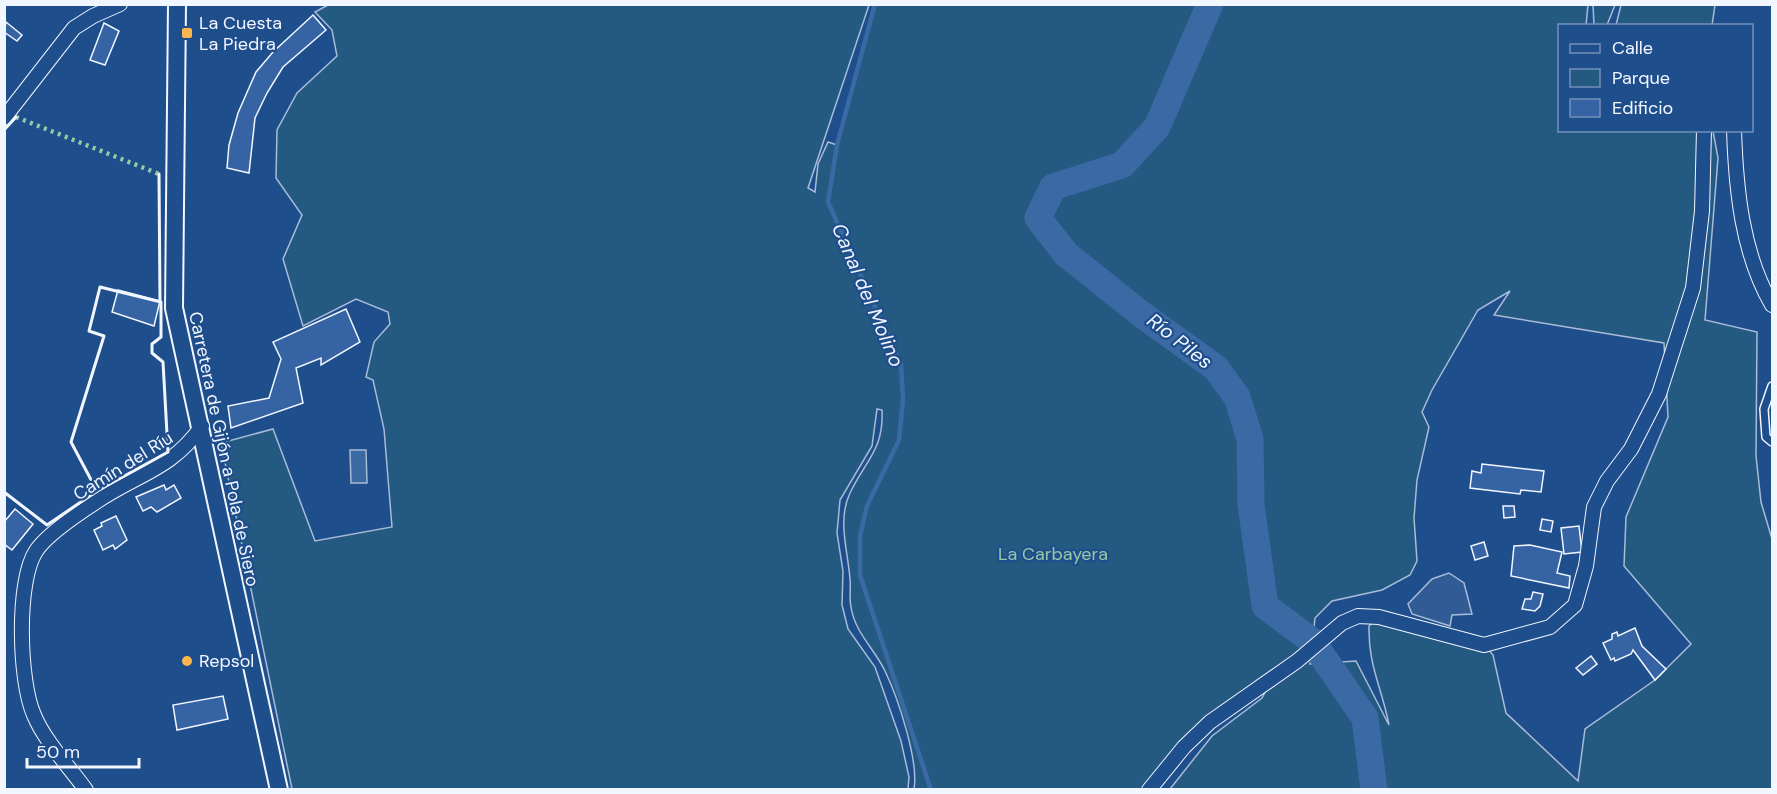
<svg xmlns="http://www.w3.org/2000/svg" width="1777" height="794" viewBox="0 0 1777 794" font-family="'DM Sans',sans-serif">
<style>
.green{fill:#245a82;stroke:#a8bbd7;stroke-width:1.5;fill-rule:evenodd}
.parking{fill:#305b95;stroke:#a8bbd7;stroke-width:1.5}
.water{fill:#3b69a3;stroke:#a8bbd7;stroke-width:1.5}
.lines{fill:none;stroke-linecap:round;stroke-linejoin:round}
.stream{stroke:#3b69a3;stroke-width:4.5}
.river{stroke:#3b69a3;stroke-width:27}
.building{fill:#3563a3;stroke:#f2f6ff;stroke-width:1.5}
.service-casing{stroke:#f2f6ff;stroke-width:10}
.minor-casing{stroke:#f2f6ff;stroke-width:16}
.tertiary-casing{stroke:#f2f6ff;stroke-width:20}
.service{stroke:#1f4e8c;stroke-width:7}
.minor{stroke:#1f4e8c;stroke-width:14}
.tertiary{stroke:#1f4e8c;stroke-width:16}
.hedge{stroke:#97c8a6;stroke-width:4.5;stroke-dasharray:3 4.5;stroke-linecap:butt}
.wall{stroke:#f2f6ff;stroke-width:3}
.poi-dot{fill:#ffb74d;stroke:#1f4e8c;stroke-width:2}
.labels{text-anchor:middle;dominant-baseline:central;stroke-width:4.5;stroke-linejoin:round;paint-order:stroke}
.poi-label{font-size:18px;fill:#f2f6ff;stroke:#1f4e8c;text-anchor:start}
.street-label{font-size:18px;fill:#f2f6ff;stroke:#1f4e8c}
.park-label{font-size:18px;fill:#97c8a6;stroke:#1f4e8c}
.water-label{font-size:20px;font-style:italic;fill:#f2f6ff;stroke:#1f4e8c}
</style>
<rect width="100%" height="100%" fill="#1f4e8c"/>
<!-- green -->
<g class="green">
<path d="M 328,5 L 869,5 L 808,188 L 815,192 L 818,164 L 828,142 L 837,145 L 875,5 L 1588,5 L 1586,25 L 1560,26 L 1560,130 L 1713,131 L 1718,158 L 1705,320 L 1757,332 L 1756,456 L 1761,502 L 1772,539 L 1772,789 L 1170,789 L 1212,736 L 1262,698 L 1270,683 L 1210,722 L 1149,789 L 914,789 C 919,761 898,698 885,671 C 874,648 855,633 851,607 C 849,598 851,588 850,579 C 848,551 837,520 850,493 C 865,461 884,450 882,410 L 877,409 L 872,446 L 840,500 L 837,533 L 843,571 L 842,605 L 848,629 L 875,667 L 901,741 L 909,777 L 908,789 L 292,789 L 221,443 L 273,429 L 315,541 L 392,527 L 384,429 L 373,380 L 366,377 L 374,342 L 390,324 L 388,312 L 356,299 L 303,326 L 283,259 L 302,215 L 276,178 L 277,130 L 297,93 L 337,56 L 332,30 L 315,12 ZM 1510,291 L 1494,315 L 1664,343 L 1668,417 L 1626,517 L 1624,566 L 1691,644 L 1655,680 L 1585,729 L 1578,781 L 1506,713 L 1493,655 L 1484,645 L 1379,617 L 1369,626 C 1368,666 1382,688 1389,725 L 1356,661 L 1310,664 L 1315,618 L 1332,601 L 1382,590 L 1410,575 L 1417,561 L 1414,518 L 1417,480 L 1429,427 L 1422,412 L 1432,390 L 1478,310 Z"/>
<path d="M 1593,5 L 1615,5 L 1607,25 L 1594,25 Z"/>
<path d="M 1621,5 L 1621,4 L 1715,5 L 1712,25 L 1616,25 Z"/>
</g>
<!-- parking -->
<path class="parking" d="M 1449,573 L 1464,583 L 1472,614 L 1452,615 L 1450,626 L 1412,614 L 1408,604 L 1432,579 Z"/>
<!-- water -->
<path class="water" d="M 350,450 L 366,450 L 367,483 L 351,483 Z"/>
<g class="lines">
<!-- stream -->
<path class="stream" d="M 875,4 L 837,145 L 828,202 L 901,365 L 903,400 L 899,440 L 867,506 L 860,536 L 860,575 L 931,790"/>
<!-- river -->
<path class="river" d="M 1210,4 L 1157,127 L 1122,165 L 1053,187 L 1038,218 L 1066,254 L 1141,314 L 1216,368 L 1237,397 L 1250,439 L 1251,504 L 1265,606 L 1312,641 L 1365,718 L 1374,790"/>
</g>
<!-- building -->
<g class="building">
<path d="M 313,15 L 326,30 L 283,67 L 267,93 L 255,118 L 249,173 L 227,168 L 229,145 L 238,113 L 256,72 L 273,52 Z"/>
<path d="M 6,22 L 22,35 L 17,41 L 4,32 Z"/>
<path d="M 104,23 L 119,31 L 105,65 L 90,60 Z"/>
<path d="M 118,290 L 160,301 L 154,326 L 112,312 Z"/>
<path d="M 346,309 L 360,342 L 321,365 L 321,358 L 296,368 L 303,403 L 231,428 L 228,406 L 269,398 L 281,359 L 273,342 Z"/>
<path d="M 1482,464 L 1544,471 L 1541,492 L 1521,490 L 1520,494 L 1470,488 L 1472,471 L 1481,473 Z"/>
<path d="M 164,485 L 166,490 L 174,485 L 181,498 L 157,512 L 151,507 L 143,511 L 136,497 Z"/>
<path d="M 1503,506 L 1514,506 L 1515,517 L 1504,518 Z"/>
<path d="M 15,509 L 33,524 L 12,550 L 4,544 L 4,522 Z"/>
<path d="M 116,516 L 127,540 L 115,549 L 113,545 L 103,550 L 94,530 L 102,526 L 101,523 Z"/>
<path d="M 1542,519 L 1553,521 L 1551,532 L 1540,530 Z"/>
<path d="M 1579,526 L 1582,552 L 1564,554 L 1561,528 Z"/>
<path d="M 1484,542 L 1488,556 L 1475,560 L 1471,546 Z"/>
<path d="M 1530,545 L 1562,552 L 1557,573 L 1570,576 L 1569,588 L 1511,576 L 1514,546 Z"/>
<path d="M 1533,592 L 1543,594 L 1540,606 L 1535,611 L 1522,609 L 1525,599 L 1531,599 Z"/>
<path d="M 1635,628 L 1642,646 L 1666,669 L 1655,680 L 1633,650 L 1631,654 L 1615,661 L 1614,658 L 1611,660 L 1603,643 L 1612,639 L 1612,634 L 1617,632 L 1618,636 Z"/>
<path d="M 1591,656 L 1597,664 L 1583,675 L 1576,668 Z"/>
<path d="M 223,696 L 228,719 L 177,730 L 173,705 Z"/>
</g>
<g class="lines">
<defs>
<path id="service" d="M 1772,386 L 1764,409 L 1766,437 L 1772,442"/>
<g id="minor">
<path d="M 4,118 L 74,28 L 93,16 L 120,4"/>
<path d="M 1734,130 C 1736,190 1742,253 1772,305"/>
<path d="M 86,790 C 70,768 44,740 34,715 C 19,682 16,581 36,551 C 47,534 79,513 96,502 C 137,474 171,470 202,426"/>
<path d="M 1149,790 L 1184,747 L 1210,722 L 1297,661 L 1342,623 L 1358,616 L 1379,617 L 1484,645 L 1550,627 L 1575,605 L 1586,566 L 1594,507 L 1607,481 L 1631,449 L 1659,394 L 1693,288 L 1702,211 L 1704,130"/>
</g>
<path id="tertiary" d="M 177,4 L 174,308 L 279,790"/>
</defs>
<!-- service casing -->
<use href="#service" class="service-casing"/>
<!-- minor casing -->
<use href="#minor" class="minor-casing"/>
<!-- tertiary casing -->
<use href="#tertiary" class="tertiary-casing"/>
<!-- service -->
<use href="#service" class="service"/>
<!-- minor -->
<use href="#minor" class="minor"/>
<!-- tertiary -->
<use href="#tertiary" class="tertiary"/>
<!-- hedge -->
<path class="hedge" d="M 16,117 L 159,174"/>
<!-- wall -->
<g class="wall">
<path d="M 4,130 L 16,117"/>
<path d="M 159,174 L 160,301"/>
<path d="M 100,287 L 161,302 L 161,337 L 152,344 L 152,353 L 163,362 L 168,452 L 97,491 L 71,442 L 104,336 L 89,331 Z"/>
<path d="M 4,492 L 47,525 L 97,491"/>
</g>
</g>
<!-- markers -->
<g class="poi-dot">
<rect x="181" y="27" width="12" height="12" rx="3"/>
<circle cx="187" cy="661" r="6"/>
</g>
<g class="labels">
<!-- poi labels -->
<g class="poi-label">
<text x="199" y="23">La Cuesta<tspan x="199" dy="21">La Piedra</tspan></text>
<text x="199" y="661">Repsol</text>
</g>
<!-- street labels -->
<g class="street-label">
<text transform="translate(224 449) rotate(78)">Carretera de Gijón a Pola de Siero</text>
<text transform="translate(123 466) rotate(-32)">Camín del Ríu</text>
</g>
<!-- park labels -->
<g class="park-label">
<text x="1053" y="554">La Carbayera</text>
</g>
<!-- water labels -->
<g class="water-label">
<text transform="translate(868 295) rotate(67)">Canal del Molino</text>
<text transform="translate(1180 341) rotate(38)">Río Piles</text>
</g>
</g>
<!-- border -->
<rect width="1777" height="794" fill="none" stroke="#f2f6ff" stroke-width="12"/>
<!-- legend -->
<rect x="1558" y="24" width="195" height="108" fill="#1f4e8c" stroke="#7391ba" stroke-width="1.5"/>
<rect x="1570" y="44" width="30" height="9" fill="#1f4e8c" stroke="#7391ba" stroke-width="1.5"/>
<text x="1612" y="54" font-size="18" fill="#f2f6ff">Calle</text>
<rect x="1570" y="69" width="30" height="18" fill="#245a82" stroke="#7391ba" stroke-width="1.5"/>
<text x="1612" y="84" font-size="18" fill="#f2f6ff">Parque</text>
<rect x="1570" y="99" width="30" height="18" fill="#3563a3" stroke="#7391ba" stroke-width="1.5"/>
<text x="1612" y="114" font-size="18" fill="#f2f6ff">Edificio</text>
<!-- scale -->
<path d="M27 758v9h112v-9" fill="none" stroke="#f2f6ff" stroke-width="3"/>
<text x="36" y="758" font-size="18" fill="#f2f6ff" stroke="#1f4e8c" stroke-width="4.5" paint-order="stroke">50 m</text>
</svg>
